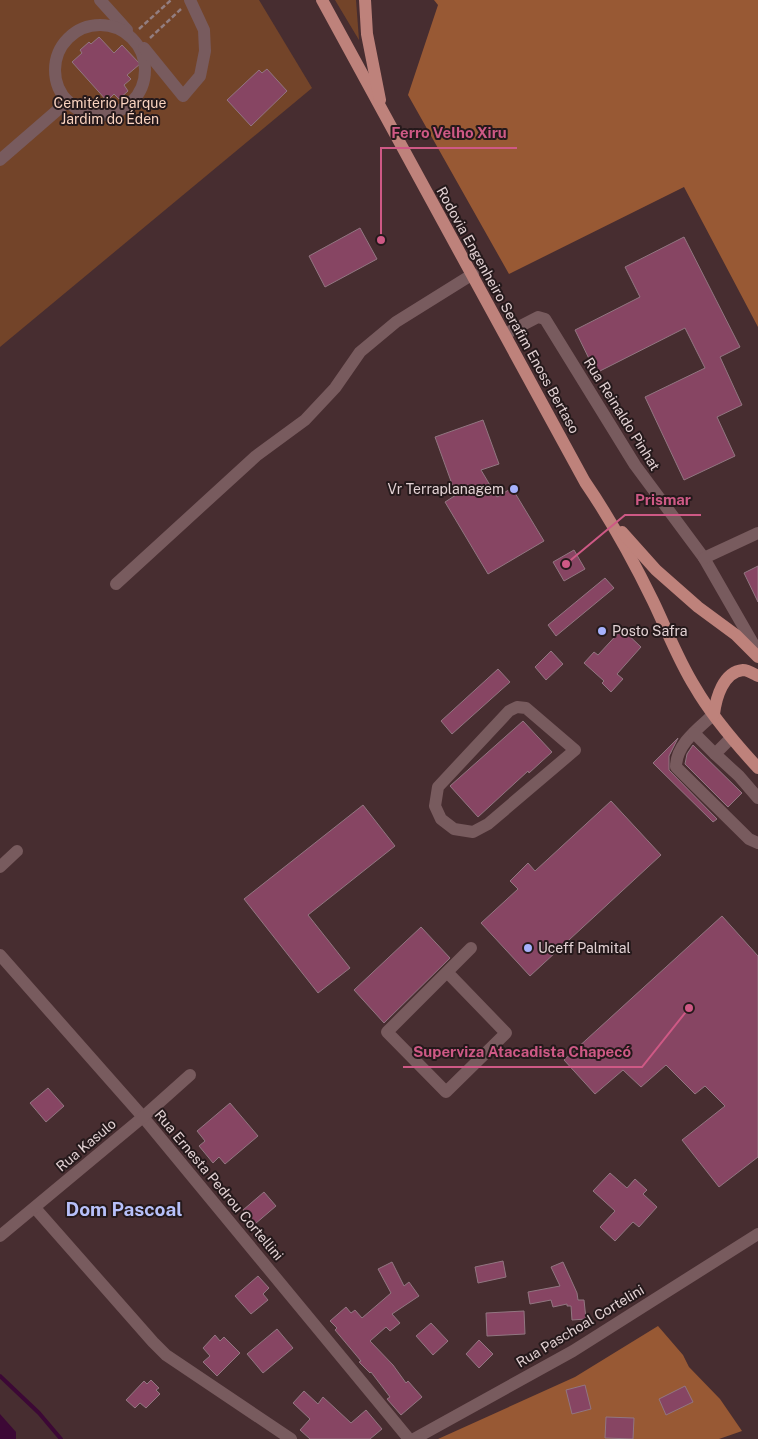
<svg xmlns="http://www.w3.org/2000/svg" width="758" height="1439" viewBox="0 0 758 1439" font-family="'Public Sans',sans-serif">
<style>
.green{fill:#734429}
.forest{fill:#985934}
.water{fill:#3c0835}
.lines{fill:none;stroke-linecap:round;stroke-linejoin:round}
.stream{stroke:#3c0835;stroke-width:4}
.building{fill:#874563;stroke:#927681}
.path{stroke:#937e80;stroke-width:2.5;stroke-dasharray:5 2.5;stroke-linecap:butt}
.minor{stroke:#785b5e;stroke-width:12}
.major{stroke:#be827b;stroke-width:12}
.poi-dot{fill:#a6b1fc;stroke:#25191b;stroke-width:2}
.labels{text-anchor:middle;dominant-baseline:central;stroke-width:4;stroke-linejoin:round;paint-order:stroke}
.park-label{font-size:14px;fill:#fad3bf;stroke:#25191b}
.street-label{font-size:14px;fill:#e3d2d4;stroke:#25191b}
.poi-label{font-size:14px;fill:#e3d2d4;stroke:#25191b;text-anchor:start}
.district-label{font-size:19px;font-weight:bold;fill:#b7c0f9;stroke:#25191b}
.leader{fill:none;stroke:#ce5985;stroke-width:2}
.callout-dot{fill:#ce5985;stroke:#25191b;stroke-width:2}
.callout-label{font-size:15px;text-anchor:middle;font-weight:bold;fill:#ce5985;stroke:#25191b;stroke-width:4;stroke-linejoin:round;paint-order:stroke}
</style>
<rect width="100%" height="100%" fill="#472d30"/>
<!-- green -->
<g class="green">
<path d="M 0,0 L 259,0 L 312,88 L 0,347 Z"/>
<path d="M 335,0 L 356,0 L 359,40 Z"/>
</g>
<!-- forest -->
<g class="forest">
<path d="M 434,0 L 758,0 L 758,327 L 684,187 L 509,274 L 408,95 L 438,5 Z"/>
<path d="M 658,1326 L 683,1355 L 689,1367 L 720,1399 L 742,1431 L 719,1439 L 438,1439 L 575,1377 Z"/>
</g>
<!-- water -->
<path class="water" d="M 0,1414 L 16,1432 L 16,1439 L 0,1439 Z"/>
<g class="lines">
<!-- stream -->
<path class="stream" d="M 0,1376 L 39,1413 L 61,1439"/>
</g>
<!-- building -->
<g class="building">
<path d="M 99,37 L 114,53 L 122,45 L 140,64 L 127,75 L 131,79 L 124,85 L 128,91 L 119,99 L 114,94 L 107,101 L 72,62 L 82,53 L 80,50 L 89,42 L 91,44 Z"/>
<path d="M 267,69 L 287,91 L 251,126 L 227,100 L 259,70 L 262,73 Z"/>
<path d="M 360,228 L 377,259 L 325,287 L 309,256 Z"/>
<path d="M 684,237 L 740,347 L 720,357 L 742,405 L 717,417 L 735,456 L 684,480 L 645,397 L 705,368 L 685,328 L 596,373 L 575,330 L 640,297 L 625,267 Z"/>
<path d="M 483,420 L 499,464 L 481,470 L 497,497 L 512,488 L 544,541 L 488,574 L 445,502 L 456,495 L 435,437 Z"/>
<path d="M 574,550 L 585,569 L 564,581 L 553,562 Z"/>
<path d="M 758,566 L 758,602 L 744,573 Z"/>
<path d="M 605,578 L 614,588 L 556,636 L 548,625 Z"/>
<path d="M 622,629 L 641,647 L 617,674 L 623,679 L 611,692 L 602,683 L 604,681 L 584,663 L 594,652 L 598,655 Z"/>
<path d="M 551,651 L 563,664 L 546,680 L 535,667 Z"/>
<path d="M 498,669 L 510,682 L 452,734 L 441,721 Z"/>
<path d="M 523,721 L 552,752 L 529,773 L 528,771 L 478,817 L 450,786 Z"/>
<path d="M 678,738 L 669,756 L 669,770 L 717,819 L 713,822 L 653,763 Z"/>
<path d="M 693,745 L 742,793 L 728,807 L 685,764 L 687,754 Z"/>
<path d="M 611,801 L 661,855 L 530,976 L 481,923 L 518,889 L 510,881 L 528,863 L 535,871 Z"/>
<path d="M 363,805 L 395,846 L 308,915 L 350,968 L 318,993 L 244,899 Z"/>
<path d="M 722,916 L 758,956 L 758,1157 L 719,1187 L 682,1140 L 725,1106 L 705,1086 L 695,1094 L 666,1065 L 641,1087 L 623,1070 L 595,1094 L 564,1060 Z"/>
<path d="M 421,927 L 450,958 L 384,1023 L 354,990 Z"/>
<path d="M 48,1088 L 64,1106 L 46,1122 L 30,1103 Z"/>
<path d="M 230,1103 L 258,1136 L 225,1164 L 219,1157 L 213,1163 L 199,1146 L 205,1141 L 197,1131 Z"/>
<path d="M 610,1173 L 627,1188 L 635,1179 L 647,1190 L 643,1194 L 657,1207 L 639,1227 L 633,1222 L 615,1241 L 600,1227 L 615,1211 L 593,1191 Z"/>
<path d="M 264,1192 L 276,1206 L 255,1224 L 243,1210 Z"/>
<path d="M 503,1261 L 506,1277 L 478,1283 L 475,1267 Z"/>
<path d="M 392,1262 L 404,1286 L 409,1282 L 419,1296 L 392,1314 L 400,1323 L 390,1331 L 386,1327 L 370,1341 L 393,1365 L 406,1383 L 408,1381 L 422,1397 L 401,1415 L 387,1399 L 390,1397 L 371,1372 L 370,1373 L 359,1362 L 361,1361 L 335,1330 L 337,1328 L 330,1321 L 346,1307 L 351,1313 L 355,1310 L 362,1318 L 391,1293 L 378,1269 Z"/>
<path d="M 563,1262 L 577,1293 L 578,1300 L 584,1300 L 586,1319 L 572,1320 L 571,1306 L 567,1306 L 567,1304 L 553,1307 L 551,1300 L 530,1304 L 528,1292 L 560,1286 L 551,1267 Z"/>
<path d="M 258,1276 L 269,1288 L 263,1294 L 268,1300 L 251,1314 L 235,1296 Z"/>
<path d="M 524,1311 L 525,1334 L 487,1336 L 486,1313 Z"/>
<path d="M 431,1323 L 448,1341 L 433,1355 L 416,1336 Z"/>
<path d="M 277,1329 L 293,1348 L 263,1373 L 247,1354 Z"/>
<path d="M 215,1335 L 220,1341 L 224,1337 L 240,1353 L 217,1376 L 203,1362 L 210,1356 L 203,1348 Z"/>
<path d="M 479,1340 L 493,1354 L 479,1368 L 466,1354 Z"/>
<path d="M 151,1380 L 159,1388 L 156,1390 L 160,1394 L 146,1408 L 140,1403 L 135,1408 L 126,1400 L 144,1381 L 147,1384 Z"/>
<path d="M 585,1385 L 591,1409 L 572,1414 L 566,1390 Z"/>
<path d="M 685,1386 L 693,1402 L 666,1415 L 659,1399 Z"/>
<path d="M 304,1391 L 318,1404 L 323,1397 L 351,1423 L 366,1410 L 382,1429 L 370,1439 L 310,1439 L 300,1430 L 310,1419 L 293,1403 Z"/>
<path d="M 606,1417 L 634,1418 L 633,1439 L 605,1438 Z"/>
</g>
<g class="lines">
<!-- path -->
<g class="path">
<path d="M 139,29 L 171,0"/>
<path d="M 150,38 L 181,9"/>
</g>
<!-- minor -->
<g class="minor">
<path d="M 100,0 L 127,30"/>
<circle cx="100" cy="70" r="45"/>
<path d="M 144,48 L 183,96 L 200,76 L 205,51 L 204,30 L 190,0"/>
<path d="M 0,160 L 68,101"/>
<path d="M 505,334 L 538,317 L 545,319 L 635,465 L 704,558 L 758,652"/>
<path d="M 704,558 L 758,533"/>
<path d="M 116,584 L 256,456 L 305,420 L 335,388 L 360,352 L 396,322 L 473,274"/>
<path d="M 517,707 L 526,708 L 575,750 L 488,824 L 473,832 L 454,829 L 441,819 L 435,806 L 438,787 L 509,711 Z"/>
<path d="M 714,714 C 699,728 676,744 676,767 L 749,839 L 758,843"/>
<path d="M 694,733 L 715,754"/>
<path d="M 731,738 L 715,754 L 739,776 L 758,798"/>
<path d="M 0,867 L 17,851"/>
<path d="M 0,955 L 143,1117 L 409,1439"/>
<path d="M 447,972 L 506,1033 L 446,1092 L 387,1032 L 471,948"/>
<path d="M 35,1208 L 153,1342 L 166,1355 L 291,1439"/>
<path d="M 0,1236 L 143,1117 L 190,1075"/>
<path d="M 414,1439 L 573,1351 L 758,1234"/>
</g>
<!-- major -->
<g class="major">
<path d="M 322,0 L 585,482 C 611,520 633,560 653,601 C 667,630 678,660 695,687 C 711,715 736,744 758,768"/>
<path d="M 365,0 L 367,34 L 380,100"/>
<path d="M 622,532 L 656,570 L 698,607 L 736,635 L 758,657"/>
<path d="M 714,714 C 716,698 723,672 743,670 C 748,670 754,674 758,676"/>
</g>
</g>
<!-- markers -->
<g class="poi-dot">
<circle cx="514" cy="489" r="5"/>
<circle cx="602" cy="631" r="5"/>
<circle cx="528" cy="948" r="5"/>
</g>
<g class="labels">
<!-- park labels -->
<g class="park-label">
<text x="110" y="103">Cemitério Parque<tspan x="110" dy="16">Jardim do Éden</tspan></text>
</g>
<!-- street labels -->
<g class="street-label">
<text transform="translate(508 310) rotate(61)">Rodovia Engenheiro Serafim Enoss Bertaso</text>
<text transform="translate(622 414) rotate(58)">Rua Reinaldo Pinhat</text>
<text transform="translate(86 1145) rotate(-40)">Rua Kasulo</text>
<text transform="translate(219 1185) rotate(50)">Rua Ernesta Pedrou Cortellini</text>
<text transform="translate(580 1326) rotate(-31)">Rua Paschoal Cortelini</text>
</g>
<!-- poi labels -->
<g class="poi-label">
<text x="504" y="489" text-anchor="end">Vr Terraplanagem</text>
<text x="612" y="631">Posto Safra</text>
<text x="538" y="948">Uceff Palmital</text>
</g>
<!-- district labels -->
<g class="district-label">
<text x="124" y="1209">Dom Pascoal</text>
</g>
</g>
<!-- callouts -->
<path class="leader" d="M381 240L381 148H517M566 564L625 515H701M689 1008L642 1067H403"/>
<g class="callout-dot">
<circle cx="381" cy="240" r="5"/>
<circle cx="566" cy="564" r="5"/>
<circle cx="689" cy="1008" r="5"/>
</g>
<g class="callout-label">
<text x="449" y="138">Ferro Velho Xiru</text>
<text x="663" y="505">Prismar</text>
<text x="522" y="1057">Superviza Atacadista Chapecó</text>
</g>
</svg>
